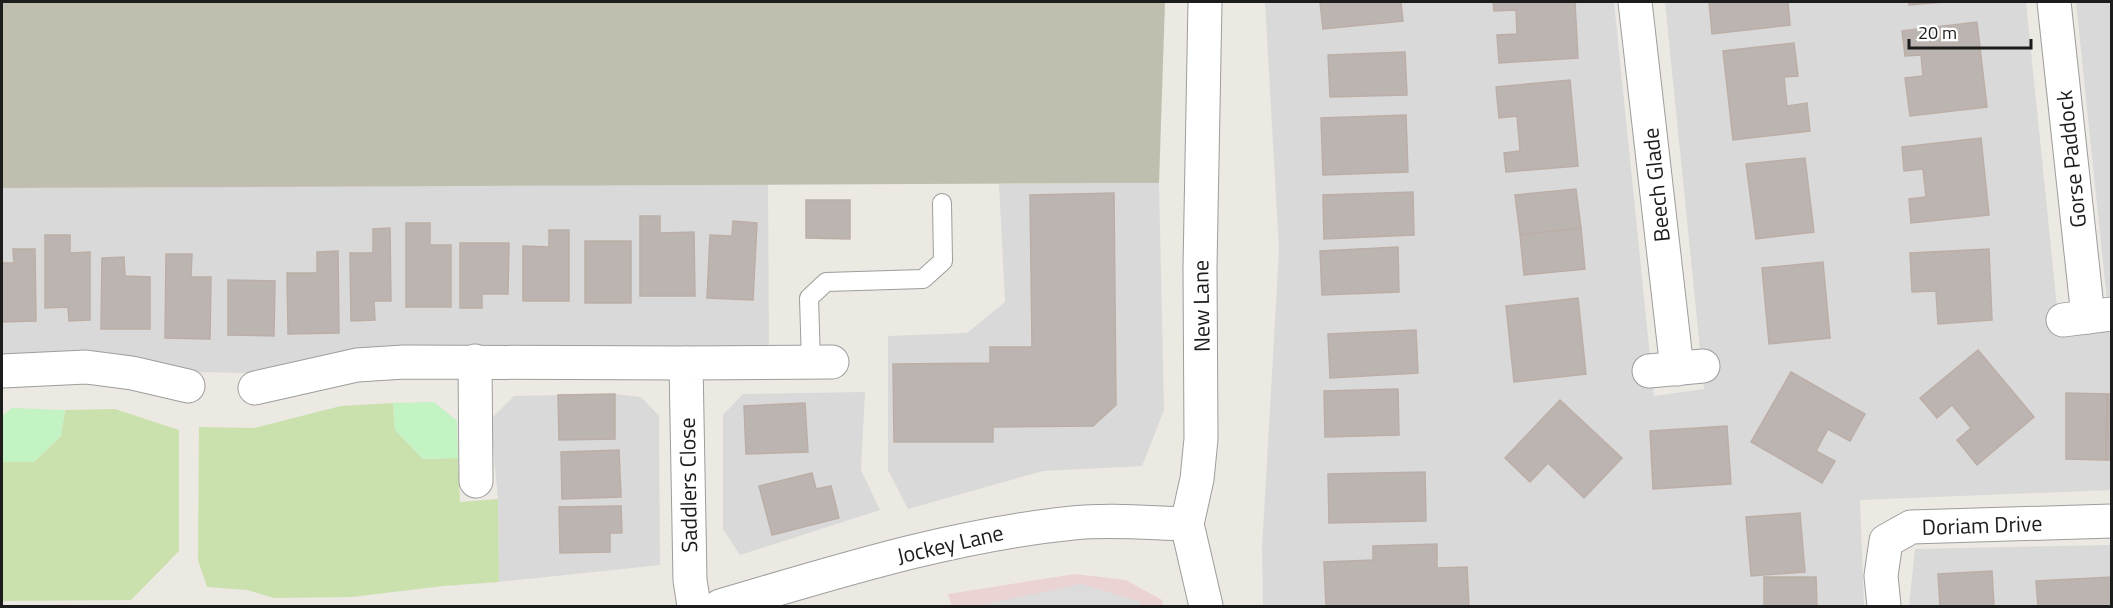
<svg xmlns="http://www.w3.org/2000/svg" width="2113" height="608" viewBox="0 0 2113 608" font-family="'Titillium Web',sans-serif">
<style>
.residential{fill:#dad9d9}
.commercial{fill:#ebd3d4}
.construction{fill:#bfbeaf}
.grass{fill:#cbe1ad}
.park{fill:#c3f2c3}
.parking{fill:#dcdcdc}
.building{fill:#bcb4b0;stroke:#bcaea7;stroke-width:1.5}
.lines{fill:none;stroke-linecap:round;stroke-linejoin:round}
.service-casing{stroke:#9d9d9d;stroke-width:20}
.minor-casing{stroke:#9d9d9d;stroke-width:35}
.tertiary-casing{stroke:#9d9d9d;stroke-width:35}
.service{stroke:#fff;stroke-width:18}
.minor{stroke:#fff;stroke-width:33}
.tertiary{stroke:#fff;stroke-width:33}
.labels{text-anchor:middle;dominant-baseline:central;stroke-width:6;stroke-linejoin:round;paint-order:stroke}
.street-label{font-size:22px;fill:#1c1c1c;stroke:#fff}
</style>
<rect width="100%" height="100%" fill="#ece8e2"/>
<!-- residential -->
<g class="residential">
<path d="M 1265,2 L 1614,2 L 1654,396 L 1704,389 L 1665,2 L 2026,2 L 2060,337 L 2110,330 L 2076,2 L 2111,2 L 2111,490 L 1860,500 L 1864,606 L 1263,606 L 1262,548 L 1279,251 Z"/>
<path d="M 1159,183 L 1164,410 L 1142,466 L 1043,471 L 908,509 L 888,470 L 888,336 L 967,333 L 1005,302 L 999,184 Z"/>
<path d="M 768,184 L 769,348 L 250,373 L 196,372 L 2,358 L 2,188 Z"/>
<path d="M 865,392 L 861,470 L 880,510 L 740,555 L 723,529 L 723,415 L 743,394 Z"/>
<path d="M 615,394 L 641,397 L 659,416 L 660,565 L 499,582 L 498,499 L 493,447 L 493,417 L 514,396 Z"/>
<path d="M 2111,545 L 2111,606 L 1909,606 L 1915,549 Z"/>
</g>
<!-- commercial -->
<path class="commercial" d="M 1075,574 L 1126,580 L 1162,600 L 1163,606 L 952,606 L 948,594 Z"/>
<!-- construction -->
<path class="construction" d="M 2,2 L 1165,2 L 1159,183 L 2,188 Z"/>
<!-- grass -->
<g class="grass">
<path d="M 393,403 L 395,430 L 423,459 L 458,458 L 460,502 L 498,499 L 499,582 L 443,586 L 352,597 L 274,598 L 247,590 L 207,587 L 198,560 L 199,427 L 254,428 L 341,406 Z"/>
<path d="M 115,409 L 179,430 L 179,551 L 131,600 L 2,601 L 2,462 L 34,462 L 61,436 L 65,410 Z"/>
</g>
<!-- park -->
<g class="park">
<path d="M 434,402 L 457,421 L 458,458 L 423,459 L 395,430 L 393,403 Z"/>
<path d="M 12,408 L 65,410 L 61,436 L 34,462 L 2,462 L 2,416 Z"/>
</g>
<!-- parking -->
<path class="parking" d="M 1081,584 L 1141,602 L 1141,606 L 977,606 Z"/>
<!-- building -->
<g class="building">
<path d="M 1320,2 L 1401,2 L 1403,21 L 1323,29 Z"/>
<path d="M 1493,2 L 1575,2 L 1578,58 L 1499,63 L 1497,35 L 1517,34 L 1516,10 L 1494,11 Z"/>
<path d="M 1709,2 L 1788,2 L 1790,25 L 1712,34 Z"/>
<path d="M 1909,2 L 1945,2 L 1909,5 Z"/>
<path d="M 1977,22 L 1987,107 L 1910,116 L 1905,78 L 1923,76 L 1921,55 L 1905,56 L 1902,31 Z"/>
<path d="M 1794,43 L 1798,76 L 1784,77 L 1787,106 L 1807,103 L 1810,131 L 1733,140 L 1723,51 Z"/>
<path d="M 1405,52 L 1407,95 L 1330,97 L 1328,55 Z"/>
<path d="M 1570,80 L 1578,166 L 1506,172 L 1504,153 L 1520,151 L 1517,116 L 1499,118 L 1496,87 Z"/>
<path d="M 1406,115 L 1408,172 L 1323,175 L 1321,118 Z"/>
<path d="M 1981,138 L 1989,215 L 1911,223 L 1909,199 L 1926,197 L 1923,169 L 1904,171 L 1902,147 Z"/>
<path d="M 1805,158 L 1814,232 L 1756,239 L 1746,164 Z"/>
<path d="M 1576,189 L 1581,228 L 1520,235 L 1515,195 Z"/>
<path d="M 1413,192 L 1414,235 L 1324,239 L 1323,195 Z"/>
<path d="M 1114,193 L 1116,405 L 1093,426 L 993,427 L 993,442 L 894,442 L 893,364 L 990,363 L 990,347 L 1032,347 L 1030,195 Z"/>
<path d="M 806,200 L 850,200 L 850,239 L 806,238 Z"/>
<path d="M 640,216 L 660,216 L 660,233 L 694,232 L 695,296 L 640,296 Z"/>
<path d="M 733,221 L 757,223 L 753,300 L 707,298 L 710,235 L 732,236 Z"/>
<path d="M 406,223 L 430,223 L 430,245 L 451,245 L 451,307 L 406,307 Z"/>
<path d="M 390,228 L 391,301 L 374,301 L 375,320 L 351,321 L 350,253 L 373,253 L 373,229 Z"/>
<path d="M 1581,228 L 1585,269 L 1524,275 L 1520,235 Z"/>
<path d="M 549,230 L 569,230 L 569,301 L 523,301 L 523,246 L 549,247 Z"/>
<path d="M 45,235 L 70,235 L 70,253 L 90,252 L 90,320 L 69,321 L 68,307 L 45,308 Z"/>
<rect x="585" y="241" width="46" height="62"/>
<path d="M 460,243 L 509,243 L 508,294 L 482,294 L 482,308 L 460,308 Z"/>
<path d="M 1398,247 L 1399,292 L 1322,295 L 1320,251 Z"/>
<path d="M 13,249 L 35,249 L 36,321 L 2,322 L 2,263 L 14,263 Z"/>
<path d="M 1989,249 L 1992,320 L 1938,324 L 1936,291 L 1912,292 L 1910,253 Z"/>
<path d="M 338,251 L 339,333 L 288,334 L 287,273 L 317,273 L 317,252 Z"/>
<path d="M 166,254 L 192,254 L 191,277 L 211,277 L 210,339 L 165,338 Z"/>
<path d="M 124,257 L 125,276 L 150,277 L 150,329 L 101,329 L 102,258 Z"/>
<path d="M 1823,262 L 1830,338 L 1769,344 L 1762,268 Z"/>
<path d="M 228,280 L 275,281 L 274,336 L 228,335 Z"/>
<path d="M 1578,298 L 1586,374 L 1514,382 L 1506,306 Z"/>
<path d="M 1416,330 L 1418,373 L 1330,378 L 1328,334 Z"/>
<path d="M 1978,350 L 2034,417 L 1977,465 L 1957,440 L 1971,428 L 1952,405 L 1937,418 L 1920,398 Z"/>
<path d="M 1791,372 L 1865,414 L 1850,441 L 1828,429 L 1816,451 L 1835,461 L 1822,483 L 1751,442 Z"/>
<path d="M 1398,389 L 1399,435 L 1325,437 L 1324,391 Z"/>
<path d="M 2066,393 L 2107,394 L 2106,460 L 2066,459 Z"/>
<path d="M 615,394 L 615,439 L 559,440 L 558,395 Z"/>
<path d="M 2107,394 L 2112,394 L 2112,460 L 2106,460 Z"/>
<path d="M 1560,400 L 1622,458 L 1584,498 L 1548,463 L 1530,482 L 1505,458 Z"/>
<path d="M 805,403 L 808,452 L 746,454 L 744,406 Z"/>
<path d="M 1727,426 L 1731,484 L 1653,489 L 1650,431 Z"/>
<path d="M 619,450 L 621,497 L 562,499 L 561,452 Z"/>
<path d="M 1425,472 L 1426,521 L 1329,523 L 1328,474 Z"/>
<path d="M 812,473 L 816,489 L 831,486 L 839,518 L 772,535 L 759,486 Z"/>
<path d="M 621,506 L 622,533 L 610,533 L 610,552 L 560,553 L 559,507 Z"/>
<path d="M 1800,513 L 1805,572 L 1751,576 L 1746,517 Z"/>
<path d="M 1437,544 L 1437,568 L 1467,567 L 1469,606 L 1326,606 L 1324,562 L 1373,560 L 1373,546 Z"/>
<path d="M 1992,571 L 1994,606 L 1940,606 L 1938,574 Z"/>
<path d="M 1764,577 L 1816,577 L 1817,606 L 1764,606 Z"/>
<path d="M 2112,577 L 2112,606 L 2038,606 L 2036,581 Z"/>
</g>
<g class="lines">
<defs>
<path id="service" d="M 811,362 L 809,298 L 826,282 L 923,279 L 943,261 L 942,203"/>
<g id="minor">
<path d="M 1635,2 L 1677,369"/>
<path d="M 2054,2 L 2088,317"/>
<path d="M 2063,320 L 2112,314"/>
<path d="M 475,361 L 476,481"/>
<path d="M 2,371 L 86,367 L 132,373 L 188,386"/>
<path d="M 1649,371 L 1703,366"/>
<path d="M 255,388 L 357,365 L 404,362 L 686,363"/>
<path d="M 694,606 L 690,580 L 686,363 L 832,362"/>
<path d="M 1884,606 L 1881,576 L 1886,541 L 1911,527 L 2112,521"/>
</g>
<g id="tertiary">
<path d="M 1205,2 L 1200,267 L 1201,439 L 1197,479 L 1187,524 L 1206,606"/>
<path d="M 720,606 C 836,572 952,535 1073,523 C 1111,519 1150,523 1187,524"/>
</g>
</defs>
<!-- service casing -->
<use href="#service" class="service-casing"/>
<!-- minor casing -->
<use href="#minor" class="minor-casing"/>
<!-- tertiary casing -->
<use href="#tertiary" class="tertiary-casing"/>
<!-- service -->
<use href="#service" class="service"/>
<!-- minor -->
<use href="#minor" class="minor"/>
<!-- tertiary -->
<use href="#tertiary" class="tertiary"/>
</g>
<g class="labels">
<!-- street labels -->
<g class="street-label">
<text transform="translate(2071 159) rotate(-96)">Gorse Paddock</text>
<text transform="translate(1656 185) rotate(-96)">Beech Glade</text>
<text transform="translate(1201 306) rotate(-91)">New Lane</text>
<text transform="translate(688 485) rotate(-91)">Saddlers Close</text>
<text transform="translate(1982 525) rotate(-2)">Doriam Drive</text>
<text transform="translate(950 544) rotate(-13)">Jockey Lane</text>
</g>
</g>
<!-- border -->
<rect width="2113" height="608" fill="none" stroke="#1c1c1c" stroke-width="6"/>
<!-- scale -->
<path d="M1909 39v9h122v-9" fill="none" stroke="#1c1c1c" stroke-width="3"/>
<text x="1918" y="39" font-size="18" fill="#1c1c1c" stroke="#ffffff" stroke-width="4.5" paint-order="stroke">20 m</text>
</svg>
